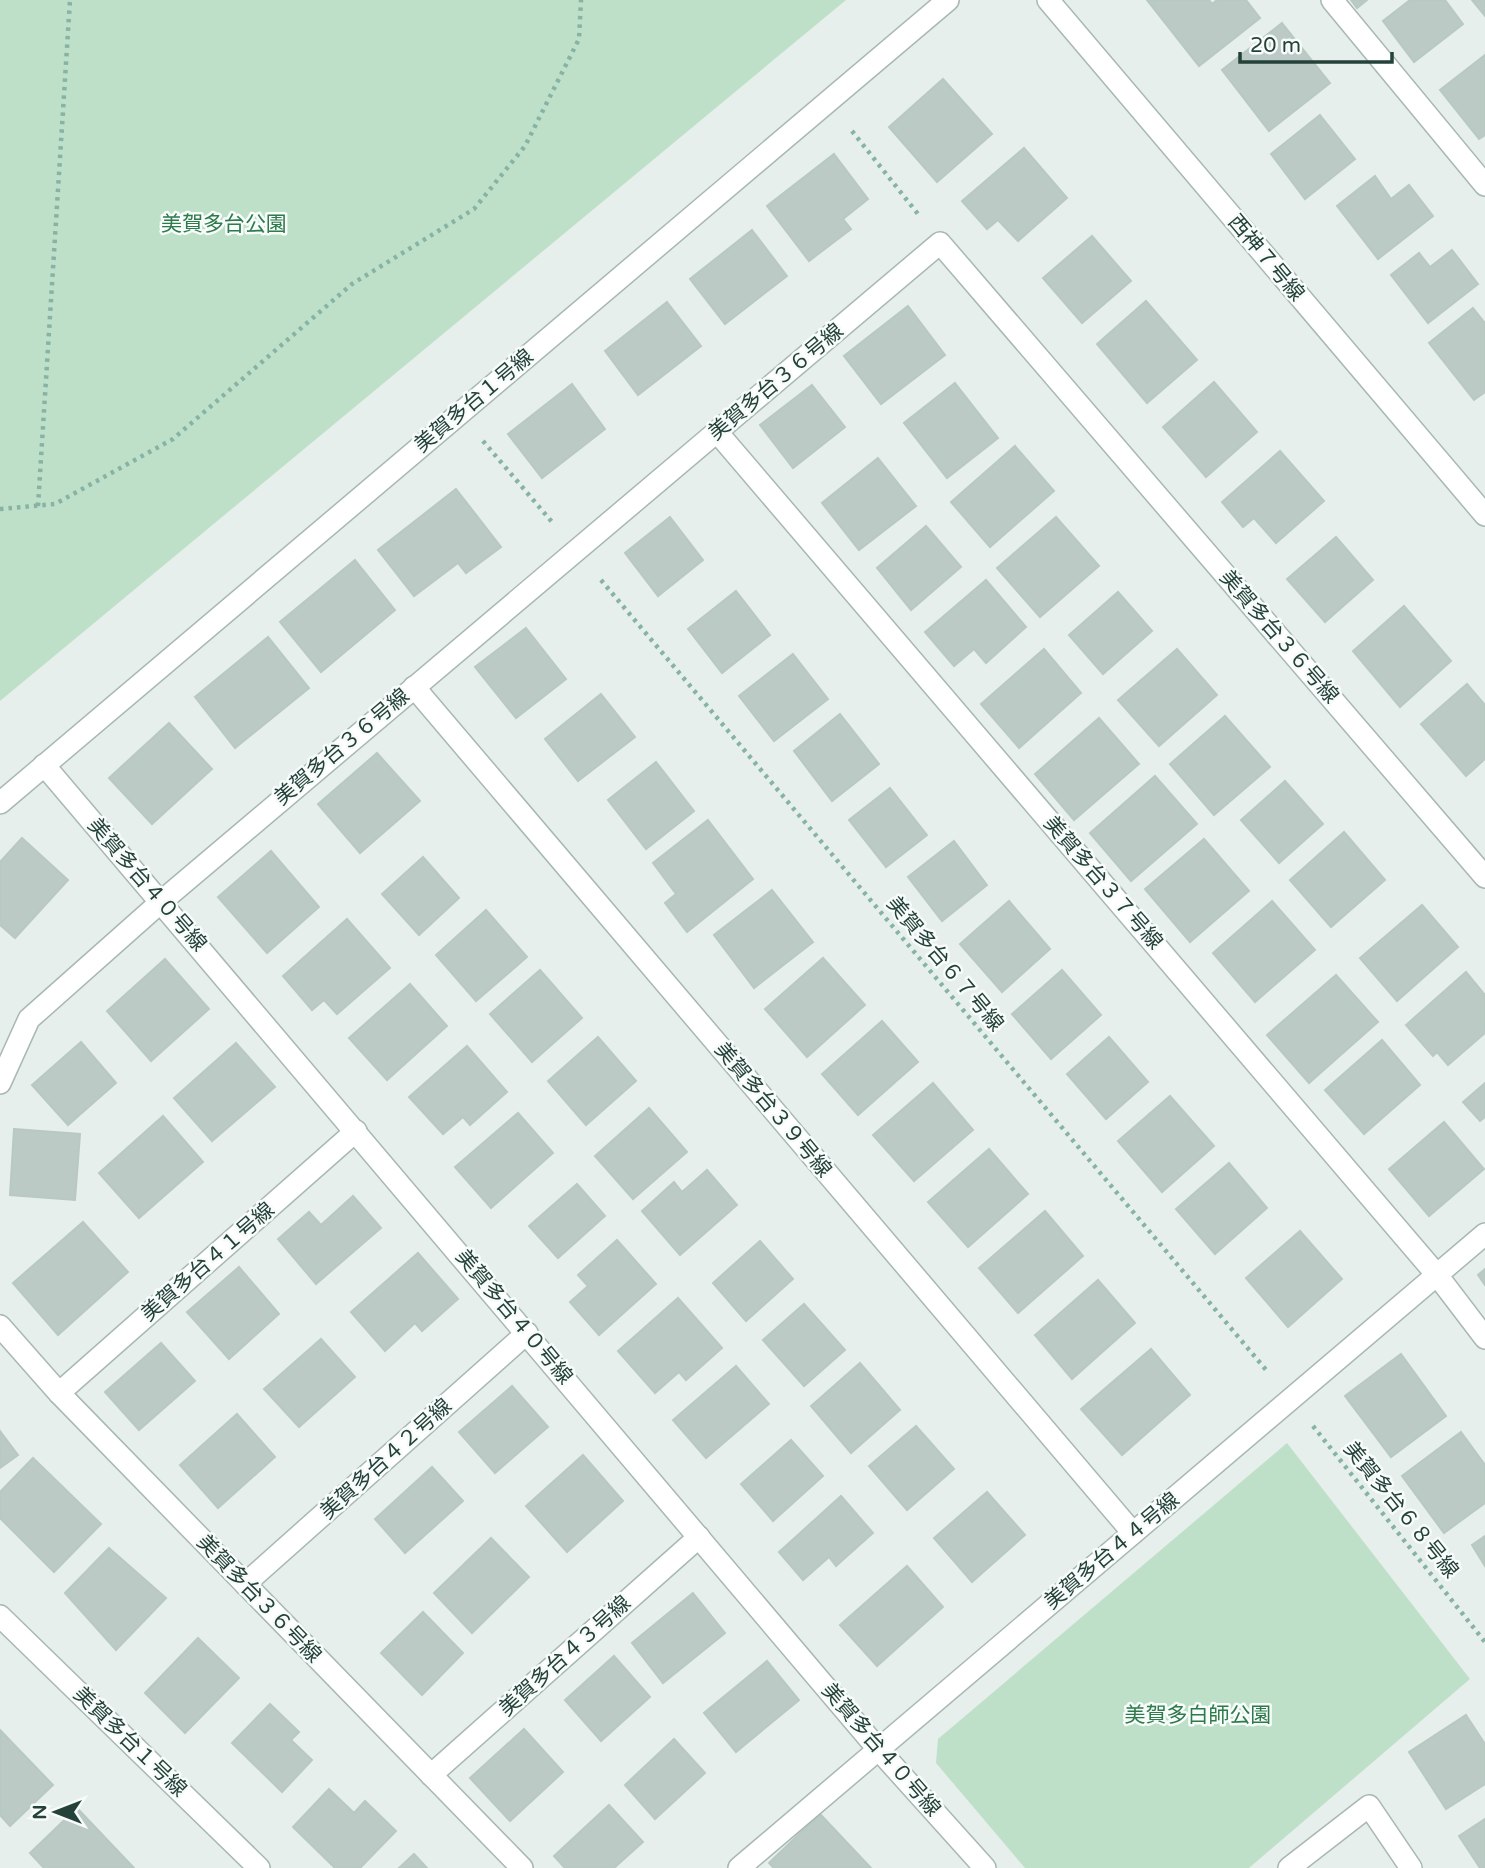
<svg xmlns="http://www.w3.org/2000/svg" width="1485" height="1868" viewBox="0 0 1485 1868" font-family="'Varela Round','Noto Sans JP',sans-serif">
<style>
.green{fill:#bfe0c8}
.building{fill:#bbcac4;stroke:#b8c9c2;stroke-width:2}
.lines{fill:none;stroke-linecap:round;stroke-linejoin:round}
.minor-casing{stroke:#a8b8b2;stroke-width:24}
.path{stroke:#86b3a5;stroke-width:4.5;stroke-dasharray:3.5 5;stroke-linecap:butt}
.minor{stroke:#fff;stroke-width:21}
.labels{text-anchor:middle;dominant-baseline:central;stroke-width:5;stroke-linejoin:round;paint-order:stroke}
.park-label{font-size:21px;fill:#2d7a4b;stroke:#f7fbf9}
.street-label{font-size:21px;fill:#24423a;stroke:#f7fbf9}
</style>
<rect width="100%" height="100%" fill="#e6efeb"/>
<!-- green -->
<g class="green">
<path d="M 0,0 L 846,0 L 0,701 Z"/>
<path d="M 1287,1443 L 1470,1679 L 1249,1868 L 1025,1868 L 936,1763 L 938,1739 Z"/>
</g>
<!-- building -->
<g class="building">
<path d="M 1147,0 L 1209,0 L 1212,4 L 1217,0 L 1246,0 L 1260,18 L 1199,66 Z"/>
<path d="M 1351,0 L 1367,0 L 1357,8 Z"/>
<path d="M 1410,0 L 1445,0 L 1463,24 L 1414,62 L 1383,21 Z"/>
<path d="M 1472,0 L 1485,0 L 1485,16 Z"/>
<path d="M 1282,23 L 1330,83 L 1269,131 L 1222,70 Z"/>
<path d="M 1485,55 L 1485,135 L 1479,139 L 1440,90 Z"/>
<path d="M 943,79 L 992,134 L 937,182 L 889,127 Z"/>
<path d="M 1320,115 L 1355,159 L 1305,199 L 1271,154 Z"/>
<path d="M 1024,148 L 1067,198 L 1018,241 L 998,220 L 987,229 L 962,201 Z"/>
<path d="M 834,154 L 868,199 L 843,219 L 851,229 L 809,261 L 767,206 Z"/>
<path d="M 1375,176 L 1391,199 L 1409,185 L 1433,216 L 1378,259 L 1337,206 Z"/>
<path d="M 752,230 L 787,276 L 725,324 L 690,279 Z"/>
<path d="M 1092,236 L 1131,281 L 1082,323 L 1043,278 Z"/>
<path d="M 1452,250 L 1478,284 L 1428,323 L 1391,275 L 1419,253 L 1430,267 Z"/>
<path d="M 1146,301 L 1197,360 L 1147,403 L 1097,344 Z"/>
<path d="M 667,302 L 701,346 L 638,395 L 605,351 Z"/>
<path d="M 908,306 L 945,355 L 881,404 L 844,356 Z"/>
<path d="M 1473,308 L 1485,323 L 1485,392 L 1474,400 L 1429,343 Z"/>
<path d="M 1214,382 L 1257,432 L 1206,477 L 1163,427 Z"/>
<path d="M 955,383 L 998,438 L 947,478 L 904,423 Z"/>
<path d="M 572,384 L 605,429 L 542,478 L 508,434 Z"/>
<path d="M 812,385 L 845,427 L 793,468 L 760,425 Z"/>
<path d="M 1015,446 L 1054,491 L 990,547 L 951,502 Z"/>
<path d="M 1280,451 L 1324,501 L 1276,543 L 1254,518 L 1243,527 L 1222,502 Z"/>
<path d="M 878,458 L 916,506 L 859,550 L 822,503 Z"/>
<path d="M 456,489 L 501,547 L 466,573 L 458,563 L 414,596 L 378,550 Z"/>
<path d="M 670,517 L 703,560 L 658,596 L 625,553 Z"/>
<path d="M 1056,517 L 1099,566 L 1040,617 L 997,568 Z"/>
<path d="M 926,526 L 961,567 L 911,610 L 877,568 Z"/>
<path d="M 1336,537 L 1373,580 L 1325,622 L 1287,579 Z"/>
<path d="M 355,560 L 395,610 L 321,672 L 280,622 Z"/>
<path d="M 986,580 L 1026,627 L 986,663 L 974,649 L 954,666 L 925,632 Z"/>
<path d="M 736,591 L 770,635 L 722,673 L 688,629 Z"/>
<path d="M 1118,592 L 1152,631 L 1103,674 L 1069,635 Z"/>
<path d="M 1404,606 L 1451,661 L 1400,707 L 1353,651 Z"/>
<path d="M 526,628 L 566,679 L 516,718 L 475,667 Z"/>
<path d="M 268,637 L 309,688 L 235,748 L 195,697 Z"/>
<path d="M 1044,649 L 1081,693 L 1019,748 L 981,704 Z"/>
<path d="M 1177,649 L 1217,695 L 1159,746 L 1118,700 Z"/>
<path d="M 793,654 L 828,699 L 774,741 L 739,696 Z"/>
<path d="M 1467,684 L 1485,705 L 1485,759 L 1466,776 L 1421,724 Z"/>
<path d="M 601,694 L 635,737 L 578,781 L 545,739 Z"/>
<path d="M 840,714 L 879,764 L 832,801 L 794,751 Z"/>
<path d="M 1225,716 L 1270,767 L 1214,815 L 1170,764 Z"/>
<path d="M 1099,718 L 1139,764 L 1074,820 L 1035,774 Z"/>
<path d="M 169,723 L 212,769 L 152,824 L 109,778 Z"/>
<path d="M 377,753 L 420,801 L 360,853 L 318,804 Z"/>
<path d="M 656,762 L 694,811 L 646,849 L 608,800 Z"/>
<path d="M 1155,776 L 1197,824 L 1131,881 L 1090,833 Z"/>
<path d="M 1285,781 L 1323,824 L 1279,863 L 1241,820 Z"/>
<path d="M 890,788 L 927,835 L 886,867 L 849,820 Z"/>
<path d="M 708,820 L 753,879 L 687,932 L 665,903 L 676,894 L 653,863 Z"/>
<path d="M 1344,832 L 1385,880 L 1331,927 L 1290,880 Z"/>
<path d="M 22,838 L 68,880 L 15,938 L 0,925 L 0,862 Z"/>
<path d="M 1204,839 L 1249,891 L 1190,942 L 1145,889 Z"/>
<path d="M 954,841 L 987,885 L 942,921 L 908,877 Z"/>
<path d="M 271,851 L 319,907 L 267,953 L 218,897 Z"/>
<path d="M 423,857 L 459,898 L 419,935 L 382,894 Z"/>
<path d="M 772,890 L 813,942 L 754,988 L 714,935 Z"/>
<path d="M 1009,901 L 1050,949 L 1002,992 L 960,944 Z"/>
<path d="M 1272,901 L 1315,950 L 1255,1002 L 1213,953 Z"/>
<path d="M 1422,905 L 1458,947 L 1397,1001 L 1360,958 Z"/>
<path d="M 486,910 L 527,957 L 476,1001 L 436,955 Z"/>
<path d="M 347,919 L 390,968 L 337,1014 L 324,1000 L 312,1010 L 283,976 Z"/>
<path d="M 823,958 L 865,1005 L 807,1057 L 765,1009 Z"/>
<path d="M 165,959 L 209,1009 L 151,1061 L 107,1011 Z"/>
<path d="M 540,970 L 582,1018 L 532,1062 L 490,1014 Z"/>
<path d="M 1062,970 L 1101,1015 L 1051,1059 L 1012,1014 Z"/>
<path d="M 1466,972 L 1485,995 L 1485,1033 L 1448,1065 L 1437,1052 L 1433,1056 L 1406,1025 Z"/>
<path d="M 1336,975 L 1378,1022 L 1309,1083 L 1267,1035 Z"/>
<path d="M 410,984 L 447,1026 L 387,1080 L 349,1038 Z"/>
<path d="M 882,1021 L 918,1062 L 858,1115 L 822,1074 Z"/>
<path d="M 598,1037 L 636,1081 L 586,1125 L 548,1081 Z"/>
<path d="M 1109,1037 L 1148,1082 L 1106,1119 L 1067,1074 Z"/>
<path d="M 1382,1040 L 1420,1085 L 1364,1134 L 1325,1090 Z"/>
<path d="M 81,1042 L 116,1083 L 68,1125 L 32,1085 Z"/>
<path d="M 236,1043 L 275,1087 L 212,1141 L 174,1098 Z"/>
<path d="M 467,1046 L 507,1092 L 470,1125 L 463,1117 L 443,1134 L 409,1097 Z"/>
<path d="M 933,1083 L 973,1130 L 914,1181 L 873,1135 Z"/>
<path d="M 1485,1083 L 1485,1117 L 1480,1121 L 1463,1102 Z"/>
<path d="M 1170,1096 L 1214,1146 L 1162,1192 L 1118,1141 Z"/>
<path d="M 649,1108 L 687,1152 L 633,1199 L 595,1156 Z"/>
<path d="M 518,1113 L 553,1153 L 491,1208 L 455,1167 Z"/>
<path d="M 163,1116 L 203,1162 L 139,1218 L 99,1173 Z"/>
<path d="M 1444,1122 L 1484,1169 L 1429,1216 L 1389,1169 Z"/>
<path d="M 14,1129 L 80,1134 L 75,1200 L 10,1195 Z"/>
<path d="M 989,1149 L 1028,1194 L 968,1247 L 928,1202 Z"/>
<path d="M 1229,1163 L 1267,1208 L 1215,1254 L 1176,1209 Z"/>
<path d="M 707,1170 L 737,1205 L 680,1255 L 642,1211 L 674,1182 L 682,1192 Z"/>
<path d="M 577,1184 L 605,1216 L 558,1258 L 529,1226 Z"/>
<path d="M 353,1196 L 381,1228 L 316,1284 L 278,1239 L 309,1212 L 321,1225 Z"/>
<path d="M 1045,1211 L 1083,1256 L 1018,1313 L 979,1268 Z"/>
<path d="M 83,1222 L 128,1272 L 58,1335 L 13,1283 Z"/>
<path d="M 1300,1231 L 1342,1279 L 1288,1327 L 1246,1278 Z"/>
<path d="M 617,1240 L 656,1284 L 599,1335 L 570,1302 L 588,1286 L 578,1275 Z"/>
<path d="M 760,1241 L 793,1279 L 746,1321 L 713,1283 Z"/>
<path d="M 418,1253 L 458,1299 L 422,1331 L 415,1323 L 385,1351 L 351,1312 Z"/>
<path d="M 239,1267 L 279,1314 L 229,1359 L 187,1312 Z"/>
<path d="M 1485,1269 L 1485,1285 L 1478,1275 Z"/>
<path d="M 1098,1280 L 1135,1323 L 1072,1379 L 1035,1335 Z"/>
<path d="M 678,1298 L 722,1348 L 686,1380 L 679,1372 L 655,1393 L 618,1351 Z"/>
<path d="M 804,1304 L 845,1350 L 804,1386 L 763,1340 Z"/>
<path d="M 321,1339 L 355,1377 L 299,1427 L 264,1389 Z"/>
<path d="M 161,1343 L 195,1381 L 139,1430 L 105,1392 Z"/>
<path d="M 1151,1349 L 1190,1395 L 1122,1455 L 1081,1409 Z"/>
<path d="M 1401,1354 L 1446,1416 L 1391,1457 L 1345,1396 Z"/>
<path d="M 860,1363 L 900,1410 L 851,1453 L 811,1406 Z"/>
<path d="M 736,1366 L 769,1404 L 706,1458 L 673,1420 Z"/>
<path d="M 512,1386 L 548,1427 L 495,1473 L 459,1432 Z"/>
<path d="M 237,1414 L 275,1457 L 218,1508 L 180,1465 Z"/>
<path d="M 916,1426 L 954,1469 L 907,1510 L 869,1466 Z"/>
<path d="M 0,1431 L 18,1455 L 0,1468 Z"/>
<path d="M 1461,1432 L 1485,1465 L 1485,1503 L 1444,1533 L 1402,1476 Z"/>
<path d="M 791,1440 L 823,1476 L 773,1521 L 741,1484 Z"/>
<path d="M 583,1455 L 623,1501 L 567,1552 L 526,1506 Z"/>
<path d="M 33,1458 L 101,1524 L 54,1572 L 0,1518 L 0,1492 Z"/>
<path d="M 432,1467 L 463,1501 L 405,1553 L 375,1519 Z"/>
<path d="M 987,1492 L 1025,1535 L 972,1582 L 934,1538 Z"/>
<path d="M 841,1496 L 873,1533 L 836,1566 L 829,1557 L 803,1580 L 779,1552 Z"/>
<path d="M 1485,1536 L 1485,1566 L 1472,1545 Z"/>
<path d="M 491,1538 L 529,1577 L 472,1633 L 434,1593 Z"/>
<path d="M 109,1548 L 166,1598 L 116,1650 L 65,1593 Z"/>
<path d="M 907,1566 L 943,1607 L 877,1666 L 840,1625 Z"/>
<path d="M 693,1593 L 725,1633 L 663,1683 L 632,1643 Z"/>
<path d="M 423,1612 L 463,1653 L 422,1695 L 381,1653 Z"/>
<path d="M 198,1638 L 239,1678 L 185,1733 L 145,1693 Z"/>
<path d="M 614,1656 L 650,1697 L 601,1741 L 565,1700 Z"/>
<path d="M 767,1661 L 799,1700 L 736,1752 L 704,1713 Z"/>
<path d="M 270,1704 L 299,1732 L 291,1740 L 312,1760 L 282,1792 L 232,1743 Z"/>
<path d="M 1466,1715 L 1485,1744 L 1485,1784 L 1446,1809 L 1409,1752 Z"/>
<path d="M 524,1729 L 563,1772 L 510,1821 L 470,1778 Z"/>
<path d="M 0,1730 L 53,1785 L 10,1826 L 0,1815 Z"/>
<path d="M 674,1739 L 705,1773 L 655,1819 L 625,1785 Z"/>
<path d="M 329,1789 L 354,1813 L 365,1801 L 396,1831 L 360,1868 L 335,1868 L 293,1827 Z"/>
<path d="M 609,1805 L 643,1842 L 614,1868 L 565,1868 L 554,1856 Z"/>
<path d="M 77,1808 L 134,1868 L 44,1868 L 30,1853 Z"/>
<path d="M 820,1814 L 871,1868 L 774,1868 L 769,1863 Z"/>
<path d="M 1485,1819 L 1485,1868 L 1480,1868 L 1459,1836 Z"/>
<path d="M 414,1854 L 427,1868 L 399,1868 Z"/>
</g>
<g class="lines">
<defs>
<g id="minor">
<path d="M 1048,0 L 1485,515"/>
<path d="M 1332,0 L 1485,185"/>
<path d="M 717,432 L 1437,1275 L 1485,1338"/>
<path d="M 414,687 L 1133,1533"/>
<path d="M 44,765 L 878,1749 L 985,1868"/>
<path d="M 0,803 L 948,0"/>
<path d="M 0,1083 L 29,1019 L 162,901 L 940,243 L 1485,877"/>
<path d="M 0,1326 L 59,1393 L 522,1868"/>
<path d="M 59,1393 L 356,1131"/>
<path d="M 245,1584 L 527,1333"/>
<path d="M 0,1616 L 259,1868"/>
<path d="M 431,1775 L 699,1537"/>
<path d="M 739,1868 L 1485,1234"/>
<path d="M 1289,1868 L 1369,1806 L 1411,1868"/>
</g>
</defs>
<!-- minor casing -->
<use href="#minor" class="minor-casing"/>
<!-- path -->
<g class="path">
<path d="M 852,131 L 918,214"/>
<path d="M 483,441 L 552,522"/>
<path d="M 38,506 L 70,0"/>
<path d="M 0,509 L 55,504 L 173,439 L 352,284 L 474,209 L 525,146 L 579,39 L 581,0"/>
<path d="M 601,580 L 1267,1371"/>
<path d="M 1313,1426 L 1485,1642"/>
</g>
<!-- minor -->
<use href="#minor" class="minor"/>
</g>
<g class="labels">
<!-- park labels -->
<g class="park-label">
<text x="224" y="224">美賀多台公園</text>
<text x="1198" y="1715">美賀多白師公園</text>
</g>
<!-- street labels -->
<g class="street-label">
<text transform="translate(1266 258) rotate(50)">西神７号線</text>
<text transform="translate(776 382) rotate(-40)">美賀多台３６号線</text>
<text transform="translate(474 401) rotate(-40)">美賀多台１号線</text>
<text transform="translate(1279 637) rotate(49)">美賀多台３６号線</text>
<text transform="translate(342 747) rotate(-40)">美賀多台３６号線</text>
<text transform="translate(1103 883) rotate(49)">美賀多台３７号線</text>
<text transform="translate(147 885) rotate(49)">美賀多台４０号線</text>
<text transform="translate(945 964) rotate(50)">美賀多台６７号線</text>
<text transform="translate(773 1110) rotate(50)">美賀多台３９号線</text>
<text transform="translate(208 1262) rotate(-41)">美賀多台４１号線</text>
<text transform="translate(514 1317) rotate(50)">美賀多台４０号線</text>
<text transform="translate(386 1459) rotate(-42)">美賀多台４２号線</text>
<text transform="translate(1401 1510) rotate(51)">美賀多台６８号線</text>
<text transform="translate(1112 1551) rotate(-40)">美賀多台４４号線</text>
<text transform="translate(259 1599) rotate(46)">美賀多台３６号線</text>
<text transform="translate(565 1656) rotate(-42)">美賀多台４３号線</text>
<text transform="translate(130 1742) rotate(44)">美賀多台１号線</text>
<text transform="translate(881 1750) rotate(49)">美賀多台４０号線</text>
</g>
</g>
<!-- north arrow -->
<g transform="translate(56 1812) rotate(270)" stroke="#f7fbf9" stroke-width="5" paint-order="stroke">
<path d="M0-5L12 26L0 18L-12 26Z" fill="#24423a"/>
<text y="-10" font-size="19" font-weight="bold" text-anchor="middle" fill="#24423a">N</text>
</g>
<!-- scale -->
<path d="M1240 52v10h152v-10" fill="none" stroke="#24423a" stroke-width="3.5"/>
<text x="1250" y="52" font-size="21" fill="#24423a" stroke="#f7fbf9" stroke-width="5" paint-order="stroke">20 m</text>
</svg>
